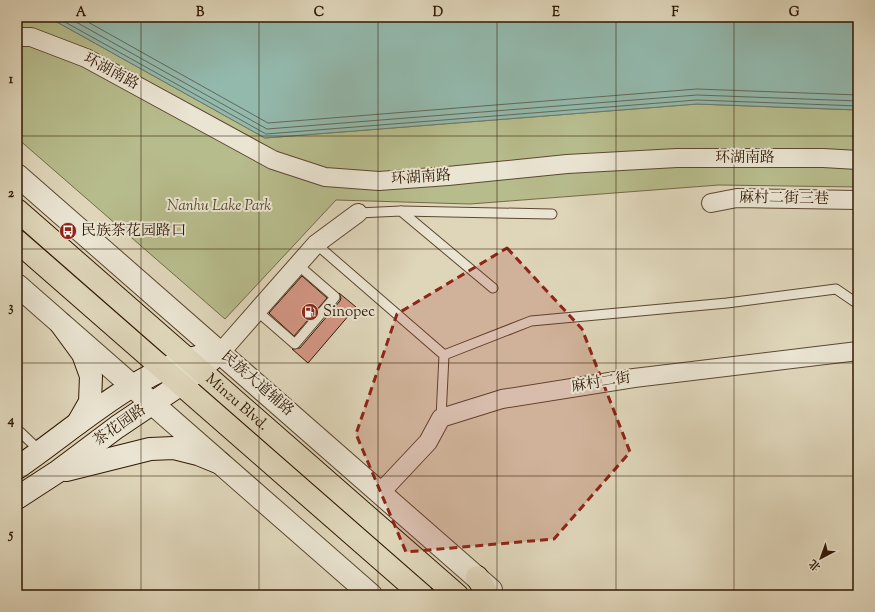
<svg xmlns="http://www.w3.org/2000/svg" width="875" height="612" viewBox="0 0 875 612" font-family="'Sorts Mill Goudy','Noto Serif SC',serif">
<style>
.green{fill:#b7bc8c;stroke:#746a48}
.water{fill:#93b9ad;stroke:#6c7969}
.lines{fill:none;stroke-linecap:round;stroke-linejoin:round}
.shore{stroke:#626958;stroke-width:1}
.building{fill:#d49684;stroke:#311903}
.service-casing{stroke:#5c4831;stroke-width:11}
.minor-casing{stroke:#5c4831;stroke-width:20}
.tertiary-casing{stroke:#5c4831;stroke-width:24}
.secondary-casing{stroke:#311903;stroke-width:24}
.trunk-casing{stroke:#311903;stroke-width:24}
.service{stroke:#eae4d2;stroke-width:9}
.minor{stroke:#eae4d2;stroke-width:18}
.tertiary{stroke:#eae4d2;stroke-width:22}
.secondary{stroke:#eae4d2;stroke-width:22}
.trunk{stroke:#dfd6ba;stroke-width:22}
.marked{fill:#8f2418;fill-opacity:0.2;stroke:#8f2418;stroke-width:3;stroke-dasharray:8 5;stroke-linejoin:round}
.grid{fill:none;stroke:#311903;stroke-width:1;stroke-opacity:0.55}
.labels{text-anchor:middle;dominant-baseline:central;stroke-width:4;stroke-linejoin:round;paint-order:stroke}
.street-label{font-size:15px;fill:#311903;stroke:#eae4d2}
.park-label{font-size:15px;font-style:italic;fill:#594a2c;stroke:#eae4d2}
.poi-label{font-size:15px;fill:#311903;stroke:#eae4d2;text-anchor:start}
.neatline{fill:none;stroke:#311903;stroke-width:1.5}
.grid-label{font-size:13px;text-anchor:middle;font-weight:bold;fill:#311903}
</style>
<rect width="100%" height="100%" fill="#dfd6ba"/>
<filter id="stains"><feTurbulence type="fractalNoise" baseFrequency=".005" numOctaves="4"/><feColorMatrix values="0 0 0 0 .2 0 0 0 0 .09 0 0 0 0 .02 0 0 0 .5 -.17"/></filter>
<radialGradient id="worn" r=".72"><stop offset=".6" stop-color="#630" stop-opacity="0"/><stop offset="1" stop-color="#630" stop-opacity=".3"/></radialGradient>
<!-- green -->
<path class="green" d="M 26,17 L 48,17 L 265,138 L 697,104 L 858,110 L 858,187 L 719,185 L 470,204 L 336,200 L 225,319 L 17,138 L 17,18 Z"/>
<!-- water -->
<path class="water" d="M 48,17 L 858,17 L 858,110 L 697,104 L 265,138 Z"/>
<g class="lines">
<!-- shore -->
<g class="shore">
<path d="M 56,17 L 266,134 L 697,100 L 858,106"/>
<path d="M 67,17 L 267,129 L 697,95 L 858,101"/>
<path d="M 79,17 L 268,123 L 697,89 L 858,95"/>
</g>
</g>
<!-- building -->
<g class="building">
<path d="M 302,276 L 327,298 L 294,336 L 269,313 Z"/>
<path d="M 339,293 L 356,307 L 308,363 L 292,349 L 300,348 L 340,301 L 341,298 Z"/>
</g>
<g class="lines">
<defs>
<g id="service">
<path d="M 401,211 L 552,214"/>
<path d="M 358,213 L 401,211 L 493,288"/>
<path d="M 316,244 L 444,355 L 441,418"/>
<path d="M 257,311 L 295,344 L 335,297 L 298,265"/>
<path d="M 444,355 L 531,321 L 727,303 L 836,289 L 858,304"/>
<path d="M 17,429 L 40,451"/>
</g>
<g id="minor">
<path d="M 17,37 L 31,37 L 86,58 L 273,160 L 325,177 L 379,181 L 448,176 L 567,164 L 677,158 L 823,158 L 858,160"/>
<path d="M 711,203 L 737,198 L 858,200"/>
<path d="M 221,352 L 316,244 L 358,213"/>
<path d="M 381,492 L 428,442 L 441,418 L 502,399 L 634,378 L 858,351"/>
</g>
<g id="tertiary">
<path d="M 17,175 L 491,590"/>
<path d="M 17,285 L 371,595"/>
</g>
<g id="secondary">
<path d="M 61,324 L 83,354 L 91,376 L 90,402 L 78,423"/>
<path d="M 17,468 C 73,430 138,369 205,355"/>
<path d="M 66,470 L 150,449 L 174,448 L 198,454 L 220,463"/>
<path d="M 17,498 L 57,472 L 117,427 L 181,384 L 221,352"/>
</g>
<g id="trunk">
<path id="s1" d="M 17,210 L 457,595"/>
<path d="M 17,241 L 422,595"/>
<path d="M 477,577 L 488,595"/>
</g>
</defs>
<!-- service casing -->
<use href="#service" class="service-casing"/>
<!-- minor casing -->
<use href="#minor" class="minor-casing"/>
<!-- tertiary casing -->
<use href="#tertiary" class="tertiary-casing"/>
<!-- secondary casing -->
<use href="#secondary" class="secondary-casing"/>
<!-- trunk casing -->
<use href="#trunk" class="trunk-casing"/>
<!-- service -->
<use href="#service" class="service"/>
<!-- minor -->
<use href="#minor" class="minor"/>
<!-- tertiary -->
<use href="#tertiary" class="tertiary"/>
<!-- secondary -->
<use href="#secondary" class="secondary"/>
<!-- trunk -->
<use href="#trunk" class="trunk"/>
</g>
<!-- marked area -->
<path class="marked" d="M 507,248 L 582,329 L 630,452 L 554,539 L 406,552 L 356,434 L 397,314 Z"/>
<!-- grid -->
<path class="grid" d="M 141,17 L 141,595M 259,17 L 259,595M 378,17 L 378,595M 497,17 L 497,595M 616,17 L 616,595M 734,17 L 734,595M 17,136 L 858,136M 17,249 L 858,249M 17,363 L 858,363M 17,476 L 858,476"/>
<!-- icons -->
<defs>
<symbol id="bus-disc" viewBox="-11 -11 22 22"><circle r="9.5" fill="#8f2418" stroke="#eae4d2"/><path d="M-5-6H5V4H4V6H2V4H-2V6H-4V4H-5ZM-3.5-4V0h7V-4ZM-3.5 1.2v1.5H-2V1.2ZM2 1.2v1.5H3.5V1.2Z" fill="#fff"/></symbol>
<symbol id="fuel-disc" viewBox="-11 -11 22 22"><circle r="9.5" fill="#8f2418" stroke="#eae4d2"/><path d="M-5.5-6h7V0h2V4h1.3V-2.5L3-4.5l.8-.8L6-3V5H2.5V1h-1V6h-7ZM-4.2-4.7v3.2H.2V-4.7Z" fill="#fff"/></symbol>
</defs>
<g fill-rule="evenodd">
<use href="#bus-disc" x="58" y="221" width="20" height="20"/>
<use href="#fuel-disc" x="300" y="302" width="20" height="20"/>
</g>
<g class="labels">
<!-- street labels -->
<g class="street-label">
<text transform="translate(111 72) rotate(28)">环湖南路</text>
<text x="745" y="158">环湖南路</text>
<text transform="translate(421 178) rotate(-4)">环湖南路</text>
<text transform="translate(784 199) rotate(1)">麻村二街三巷</text>
<text transform="translate(601 383) rotate(-9)">麻村二街</text>
<text transform="translate(257 384) rotate(41)">民族大道辅路</text>
<text stroke="none"><textPath href="#s1" startOffset="292">Minzu Blvd.</textPath></text>
<text transform="translate(120 426) rotate(-35)">茶花园路</text>
</g>
<!-- park labels -->
<g class="park-label">
<text x="219" y="206">Nanhu Lake Park</text>
</g>
<!-- poi labels -->
<g class="poi-label">
<text x="81" y="231">民族茶花园路口</text>
<text x="323" y="312">Sinopec</text>
</g>
</g>
<!-- margin -->
<rect width="875" height="612" fill="none" stroke="#dfd6ba" stroke-width="44"/>
<!-- north arrow -->
<g transform="translate(821 558) rotate(221)" stroke="#eae4d2" stroke-width="3" paint-order="stroke">
<path d="M0-3L7 15L0 10L-7 15Z" fill="#311903"/>
<text y="-6" font-size="11" font-weight="bold" text-anchor="middle" fill="#311903">北</text>
</g>
<rect x="22" y="22" width="831" height="568" class="neatline"/>
<g class="grid-label">
<text x="81" y="16">A</text>
<text x="200" y="16">B</text>
<text x="319" y="16">C</text>
<text x="438" y="16">D</text>
<text x="556" y="16">E</text>
<text x="675" y="16">F</text>
<text x="794" y="16">G</text>
<text x="11" y="83">1</text>
<text x="11" y="197">2</text>
<text x="11" y="311">3</text>
<text x="11" y="424">4</text>
<text x="11" y="538">5</text>
</g>
<rect width="100%" height="100%" filter="url(#stains)"/>
<rect width="100%" height="100%" fill="url(#worn)"/>
</svg>
